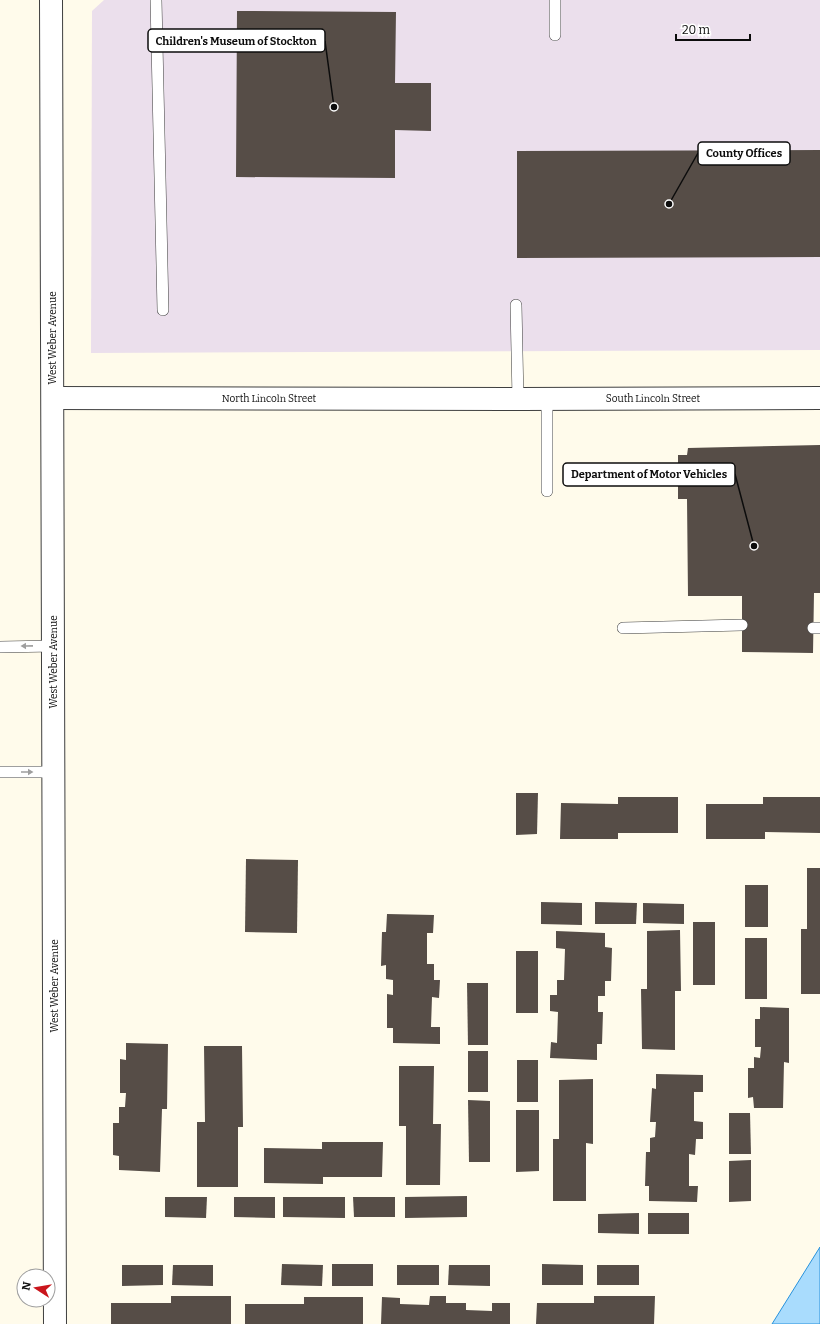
<svg xmlns="http://www.w3.org/2000/svg" width="820" height="1324" viewBox="0 0 820 1324" font-family="Bitter,serif">
<style>
.industrial{fill:#ebdfec}
.water{fill:#a9dcfd;stroke:#2892dc}
.building{fill:#564d47}
.lines{fill:none;stroke-linecap:round;stroke-linejoin:round}
.service-casing{stroke:#3f3f3f;stroke-width:12}
.tertiary-casing{stroke:#3f3f3f;stroke-width:24}
.service{stroke:#fff;stroke-width:11}
.tertiary{stroke:#fff;stroke-width:22}
.oneway{fill:#9e9e9e}
.labels{text-anchor:middle;dominant-baseline:central;stroke-width:4;stroke-linejoin:round;paint-order:stroke}
.street-label{font-size:10px;fill:#0c0c0c;stroke:#fff}
.leader{fill:none;stroke:#0c0c0c;stroke-width:1.5}
.callout-dot{fill:#0c0c0c;stroke:#fff;stroke-width:1.5}
.callout{fill:#fff;stroke:#0c0c0c;stroke-width:1.5}
.callout-label{font-size:11px;text-anchor:middle;font-weight:bold;fill:#0c0c0c}
</style>
<rect width="100%" height="100%" fill="#fffbeb"/>
<!-- industrial -->
<path class="industrial" d="M 104,0 L 820,0 L 820,350 L 91,353 L 92,11 Z"/>
<!-- water -->
<path class="water" d="M 820,1247 L 820,1324 L 772,1324 Z"/>
<!-- building -->
<g class="building">
<path d="M 237,11 L 396,12 L 395,83 L 431,83 L 431,131 L 395,130 L 395,178 L 236,177 Z"/>
<path d="M 820,150 L 820,257 L 517,258 L 517,151 Z"/>
<path d="M 820,445 L 820,593 L 814,593 L 813,653 L 742,652 L 742,596 L 688,596 L 687,499 L 678,499 L 678,455 L 687,455 L 688,448 Z"/>
<path d="M 516,793 L 538,793 L 537,834 L 516,835 Z"/>
<path d="M 618,797 L 678,797 L 678,833 L 618,833 L 618,839 L 560,839 L 561,803 L 618,804 Z"/>
<path d="M 763,797 L 820,797 L 820,833 L 765,832 L 765,839 L 706,839 L 706,804 L 763,804 Z"/>
<path d="M 246,859 L 298,860 L 297,933 L 245,932 Z"/>
<path d="M 807,868 L 820,868 L 820,994 L 801,994 L 801,929 L 807,929 Z"/>
<rect x="745" y="885" width="23" height="42"/>
<path d="M 541,902 L 582,903 L 582,925 L 541,924 Z"/>
<path d="M 595,902 L 637,903 L 636,924 L 595,924 Z"/>
<path d="M 643,903 L 684,904 L 684,924 L 643,923 Z"/>
<path d="M 387,914 L 434,915 L 433,933 L 427,933 L 427,964 L 434,964 L 434,980 L 440,980 L 439,998 L 432,997 L 431,1027 L 440,1027 L 440,1044 L 393,1043 L 393,1028 L 387,1028 L 387,994 L 393,995 L 393,980 L 386,979 L 386,965 L 381,966 L 382,932 L 386,932 Z"/>
<rect x="693" y="922" width="22" height="63"/>
<path d="M 680,930 L 681,991 L 675,991 L 675,1050 L 642,1049 L 641,989 L 647,989 L 647,931 Z"/>
<path d="M 556,931 L 605,933 L 605,947 L 612,948 L 611,981 L 605,981 L 605,996 L 598,996 L 598,1012 L 603,1012 L 602,1044 L 597,1044 L 597,1060 L 550,1058 L 551,1042 L 557,1043 L 558,1012 L 550,1011 L 550,995 L 557,995 L 557,980 L 564,980 L 565,949 L 556,948 Z"/>
<rect x="745" y="938" width="22" height="61"/>
<rect x="516" y="951" width="22" height="62"/>
<path d="M 467,983 L 488,983 L 488,1045 L 468,1045 Z"/>
<path d="M 760,1007 L 789,1008 L 789,1063 L 784,1062 L 783,1108 L 754,1108 L 753,1097 L 748,1098 L 748,1068 L 754,1068 L 754,1057 L 760,1058 L 761,1047 L 755,1047 L 755,1019 L 760,1019 Z"/>
<path d="M 126,1043 L 168,1044 L 167,1109 L 162,1109 L 160,1172 L 119,1170 L 119,1156 L 113,1155 L 113,1123 L 119,1123 L 119,1107 L 125,1107 L 126,1093 L 120,1093 L 120,1059 L 126,1060 Z"/>
<path d="M 204,1046 L 242,1046 L 243,1127 L 238,1127 L 238,1187 L 197,1187 L 197,1122 L 205,1122 Z"/>
<rect x="468" y="1051" width="20" height="41"/>
<rect x="517" y="1060" width="21" height="42"/>
<path d="M 399,1066 L 434,1066 L 433,1124 L 441,1124 L 440,1185 L 406,1185 L 406,1126 L 399,1126 Z"/>
<path d="M 656,1074 L 703,1075 L 703,1092 L 694,1092 L 694,1121 L 703,1122 L 703,1139 L 696,1139 L 695,1155 L 689,1154 L 689,1186 L 698,1186 L 697,1202 L 649,1201 L 649,1186 L 645,1186 L 646,1152 L 650,1152 L 650,1138 L 655,1137 L 656,1122 L 650,1122 L 652,1088 L 656,1089 Z"/>
<path d="M 593,1079 L 593,1144 L 586,1143 L 586,1201 L 553,1201 L 553,1139 L 559,1139 L 559,1080 Z"/>
<path d="M 468,1100 L 490,1101 L 490,1162 L 469,1162 Z"/>
<path d="M 516,1110 L 539,1110 L 539,1171 L 516,1172 Z"/>
<path d="M 729,1113 L 750,1113 L 751,1154 L 729,1154 Z"/>
<path d="M 322,1142 L 383,1142 L 382,1177 L 323,1177 L 323,1184 L 264,1183 L 264,1148 L 322,1149 Z"/>
<path d="M 751,1160 L 751,1201 L 729,1202 L 729,1161 Z"/>
<path d="M 467,1196 L 467,1217 L 405,1218 L 405,1197 Z"/>
<path d="M 165,1197 L 207,1197 L 206,1218 L 165,1217 Z"/>
<path d="M 234,1197 L 275,1197 L 275,1218 L 234,1217 Z"/>
<path d="M 283,1197 L 345,1197 L 345,1218 L 283,1217 Z"/>
<path d="M 353,1197 L 395,1197 L 395,1217 L 354,1217 Z"/>
<path d="M 639,1213 L 639,1234 L 598,1233 L 598,1214 Z"/>
<rect x="648" y="1213" width="41" height="21"/>
<path d="M 282,1264 L 323,1265 L 322,1286 L 281,1285 Z"/>
<rect x="332" y="1264" width="41" height="22"/>
<path d="M 542,1264 L 583,1265 L 583,1285 L 542,1285 Z"/>
<path d="M 122,1265 L 163,1265 L 163,1285 L 122,1286 Z"/>
<path d="M 173,1265 L 213,1265 L 213,1286 L 172,1285 Z"/>
<rect x="397" y="1265" width="42" height="20"/>
<path d="M 449,1265 L 490,1265 L 490,1286 L 448,1285 Z"/>
<rect x="597" y="1265" width="42" height="20"/>
<path d="M 171,1296 L 231,1296 L 231,1324 L 111,1324 L 111,1303 L 171,1303 Z"/>
<path d="M 430,1296 L 446,1296 L 446,1303 L 466,1303 L 466,1310 L 492,1311 L 492,1303 L 510,1303 L 510,1324 L 381,1324 L 382,1297 L 400,1298 L 400,1304 L 429,1305 Z"/>
<path d="M 594,1296 L 655,1296 L 654,1324 L 536,1324 L 537,1303 L 594,1303 Z"/>
<path d="M 304,1297 L 363,1297 L 363,1324 L 245,1324 L 245,1304 L 304,1304 Z"/>
</g>
<g class="lines">
<defs>
<g id="service">
<path d="M 156,0 L 163,310"/>
<path d="M 555,35 L 555,0"/>
<path d="M 516,305 L 518,399"/>
<path d="M 547,399 L 547,491"/>
<path d="M 623,628 L 742,625"/>
<path d="M 813,628 L 820,628"/>
<path d="M 0,647 L 54,646"/>
<path d="M 0,772 L 54,772"/>
</g>
<g id="tertiary">
<path d="M 51,0 L 55,1324"/>
<path d="M 53,398 L 518,399 L 820,398"/>
</g>
</defs>
<!-- service casing -->
<use href="#service" class="service-casing"/>
<!-- tertiary casing -->
<use href="#tertiary" class="tertiary-casing"/>
<!-- service -->
<use href="#service" class="service"/>
<!-- tertiary -->
<use href="#tertiary" class="tertiary"/>
</g>
<!-- one-way arrows -->
<defs><path id="oneway-solid" d="M-6-.8H1V-3.2L6.5 0L1 3.2V.8H-6Z"/></defs>
<g class="oneway">
<use href="#oneway-solid" transform="translate(27 646) rotate(179)"/>
<use href="#oneway-solid" transform="translate(27 772)"/>
</g>
<g class="labels">
<!-- street labels -->
<g class="street-label">
<text transform="translate(53 338) rotate(-90)">West Weber Avenue</text>
<text x="269" y="399">North Lincoln Street</text>
<text x="653" y="399">South Lincoln Street</text>
<text transform="translate(54 662) rotate(-90)">West Weber Avenue</text>
<text transform="translate(55 986) rotate(-90)">West Weber Avenue</text>
</g>
</g>
<!-- callouts -->
<path class="leader" d="M334 107L325 41M669 204L698 153M754 546L735 474"/>
<g class="callout-dot">
<circle cx="334" cy="107" r="4"/>
<circle cx="669" cy="204" r="4"/>
<circle cx="754" cy="546" r="4"/>
</g>
<g class="callout">
<rect x="148" y="29" width="177" height="23" rx="4"/>
<rect x="698" y="142" width="92" height="23" rx="4"/>
<rect x="563" y="463" width="172" height="23" rx="4"/>
</g>
<g class="callout-label">
<text x="236" y="45">Children's Museum of Stockton</text>
<text x="744" y="157">County Offices</text>
<text x="649" y="478">Department of Motor Vehicles</text>
</g>
<!-- north arrow -->
<g transform="translate(36 1288) rotate(282)"><circle r="19" fill="#ffffff" stroke="#9e9e9e"/>
<path d="M0-3L7 15L0 10L-7 15Z" fill="#ca151c"/>
<text y="-6" font-size="11" font-weight="bold" text-anchor="middle" fill="#0c0c0c">N</text>
</g>
<!-- scale -->
<path d="M676 34v6h74v-6" fill="none" stroke="#0c0c0c" stroke-width="2"/>
<text x="682" y="34" font-size="12" fill="#0c0c0c" stroke="#ffffff" stroke-width="3" paint-order="stroke">20 m</text>
</svg>
